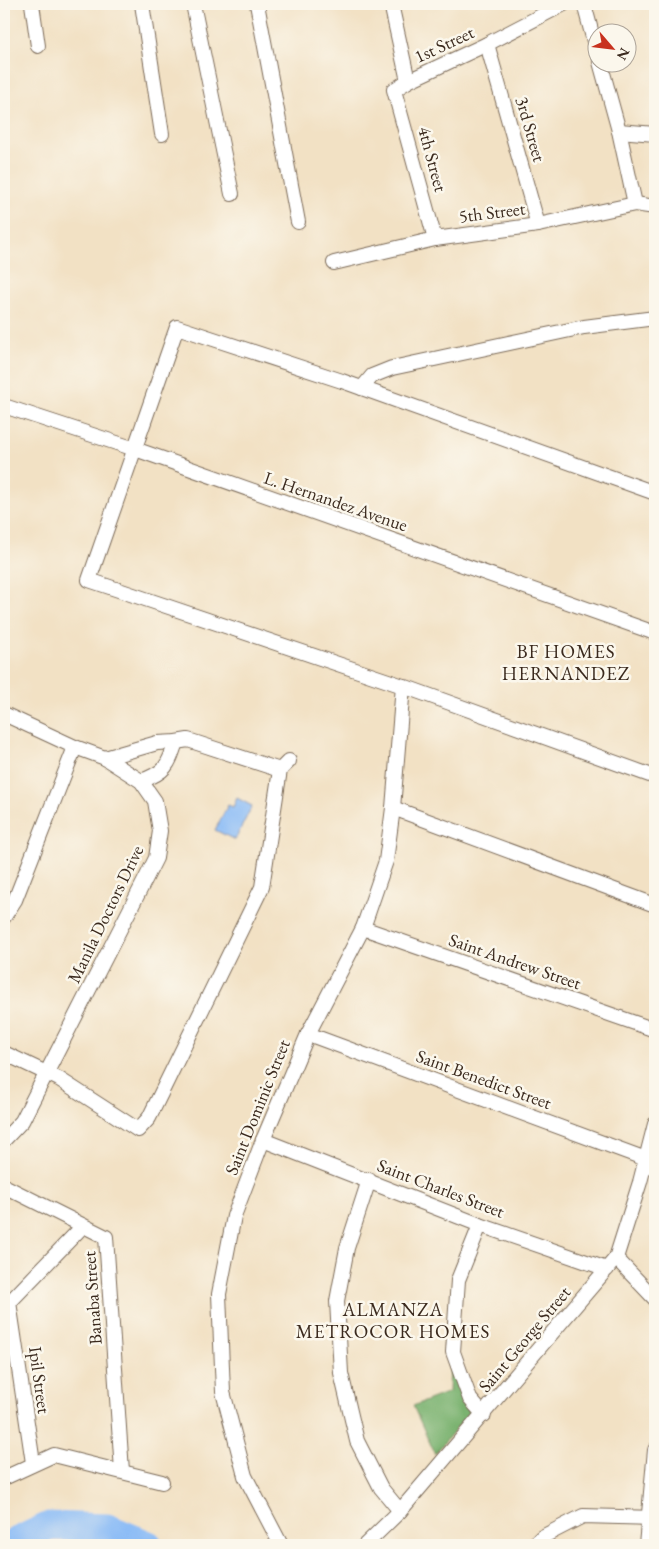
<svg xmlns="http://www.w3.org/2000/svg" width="659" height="1549" viewBox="0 0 659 1549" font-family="'EB Garamond',serif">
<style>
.forest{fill:#7ab26f;stroke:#5a6e46}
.water{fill:#8abbf6;stroke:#62728a}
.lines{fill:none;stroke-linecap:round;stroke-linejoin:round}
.river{stroke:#8abbf6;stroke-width:29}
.street-casing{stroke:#7b6a58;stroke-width:16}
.street{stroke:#fff;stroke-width:14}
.labels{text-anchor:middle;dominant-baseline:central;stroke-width:5;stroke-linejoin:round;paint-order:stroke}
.street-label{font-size:18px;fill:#3b2a1e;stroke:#fbf7ec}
.neighbourhood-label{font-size:19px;letter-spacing:1px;fill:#3b2a1e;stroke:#fbf7ec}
</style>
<rect width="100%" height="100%" fill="#fbf7ec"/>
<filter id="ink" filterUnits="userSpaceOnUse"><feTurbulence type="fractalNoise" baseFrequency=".02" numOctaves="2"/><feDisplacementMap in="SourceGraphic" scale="10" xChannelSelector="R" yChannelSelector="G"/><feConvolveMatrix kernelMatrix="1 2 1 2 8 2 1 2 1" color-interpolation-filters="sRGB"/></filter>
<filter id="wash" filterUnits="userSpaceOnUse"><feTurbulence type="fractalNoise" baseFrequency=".0096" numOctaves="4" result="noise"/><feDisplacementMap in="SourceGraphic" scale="20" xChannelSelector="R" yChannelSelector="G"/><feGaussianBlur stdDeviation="1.12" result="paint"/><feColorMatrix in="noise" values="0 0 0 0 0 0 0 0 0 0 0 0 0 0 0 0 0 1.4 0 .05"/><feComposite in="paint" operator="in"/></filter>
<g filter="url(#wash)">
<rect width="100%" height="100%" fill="#f2e1c4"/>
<!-- forest -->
<path class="forest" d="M 450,1362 L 469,1413 L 435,1454 L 413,1406 L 449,1392 Z"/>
<!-- water -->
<path class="water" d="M 237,798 L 252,806 L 235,840 L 215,830 L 228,805 L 233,807 Z"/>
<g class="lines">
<!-- river -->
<path class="river" d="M 9,1545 L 49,1526 L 107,1528 L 148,1545"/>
</g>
</g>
<g filter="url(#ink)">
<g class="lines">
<defs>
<g id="street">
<path d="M 32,4 L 38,46"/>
<path d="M 142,4 L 162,134"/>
<path d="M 193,4 L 232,194"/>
<path d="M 257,4 L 298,222"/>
<path d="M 391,4 L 408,81"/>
<path d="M 584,4 L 596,49"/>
<path d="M 487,44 L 538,225"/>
<path d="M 600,62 L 619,131 L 635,204"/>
<path d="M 619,131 L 655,134"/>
<path d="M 435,239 L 394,90 L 408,81 L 487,44 L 564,4"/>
<path d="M 334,263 L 435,239 L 538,225 L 635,204 L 655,207"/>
<path d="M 362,388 L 372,376 L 392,368 L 584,327 L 655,318"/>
<path d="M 4,406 L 135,449 L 655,633"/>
<path d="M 655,493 L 342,381 L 177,327 L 89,580 L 403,686 L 655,777"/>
<path d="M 4,714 L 75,747 L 105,758 L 141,781 L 155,801 L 160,831 L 156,858 L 145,880 L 22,1121 L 4,1140"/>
<path d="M 280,770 L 289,761"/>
<path d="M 141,781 C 166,772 168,766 176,742"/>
<path d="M 393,808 L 655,905"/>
<path d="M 4,917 L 15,900 L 75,747"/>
<path d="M 363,928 L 655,1030"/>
<path d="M 308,1034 L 646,1159"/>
<path d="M 4,1053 L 59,1079 L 138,1130 L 149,1118 L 262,887 L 280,770 L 188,740 L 176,742 L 157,743 L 105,758"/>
<path d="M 263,1140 L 480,1225 L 607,1269"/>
<path d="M 369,1180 L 347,1248 L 337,1301 L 341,1373 L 357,1441 L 381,1488 L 400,1511"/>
<path d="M 4,1186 L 106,1237 L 122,1471"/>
<path d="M 480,1225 L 458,1280 L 453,1352 L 470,1399 L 484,1415"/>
<path d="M 616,1258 L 655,1299"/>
<path d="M 9,1302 L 33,1463"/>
<path d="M 4,1308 L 83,1226"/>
<path d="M 4,1478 L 54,1455 L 162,1482"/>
<path d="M 281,1545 L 245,1476 L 223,1392 L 219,1294 L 234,1216 L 263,1140 L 308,1034 L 363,928 L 386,861 L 393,808 L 403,686"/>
<path d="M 365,1545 L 400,1511 L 616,1258 L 640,1182 L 655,1124"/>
<path d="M 534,1545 L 542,1537 L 583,1516 L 655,1518"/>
<path d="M 646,1545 L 655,1450"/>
</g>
</defs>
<!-- street casing -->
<use href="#street" class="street-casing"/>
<!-- street -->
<use href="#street" class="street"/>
</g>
</g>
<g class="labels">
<!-- street labels -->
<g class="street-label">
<text transform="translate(444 44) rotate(-25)">1st Street</text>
<text transform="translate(531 129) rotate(74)">3rd Street</text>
<text transform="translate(433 159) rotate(75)">4th Street</text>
<text transform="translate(492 212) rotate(-7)">5th Street</text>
<text transform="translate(336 501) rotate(19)">L. Hernandez Avenue</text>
<text transform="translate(105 914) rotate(-64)">Manila Doctors Drive</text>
<text transform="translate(515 961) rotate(19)">Saint Andrew Street</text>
<text transform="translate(484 1079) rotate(20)">Saint Benedict Street</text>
<text transform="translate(257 1107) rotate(-68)">Saint Dominic Street</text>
<text transform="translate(441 1188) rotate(21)">Saint Charles Street</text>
<text transform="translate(92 1298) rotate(-94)">Banaba Street</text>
<text transform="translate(524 1339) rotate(-50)">Saint George Street</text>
<text transform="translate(40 1380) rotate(82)">Ipil Street</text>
</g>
<!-- neighbourhood labels -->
<g class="neighbourhood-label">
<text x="566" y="651">BF HOMES<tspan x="566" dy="22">HERNANDEZ</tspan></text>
<text x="393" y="1309">ALMANZA<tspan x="393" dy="22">METROCOR HOMES</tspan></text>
</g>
</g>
<!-- margin -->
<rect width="659" height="1549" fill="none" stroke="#fbf7ec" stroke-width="20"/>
<!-- north arrow -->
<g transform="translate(612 48) rotate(118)"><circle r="24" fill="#fbf7ec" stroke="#aea59a"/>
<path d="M0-4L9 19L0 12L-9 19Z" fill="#c8321e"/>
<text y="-8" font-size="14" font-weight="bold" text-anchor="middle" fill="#3b2a1e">N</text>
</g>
</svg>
